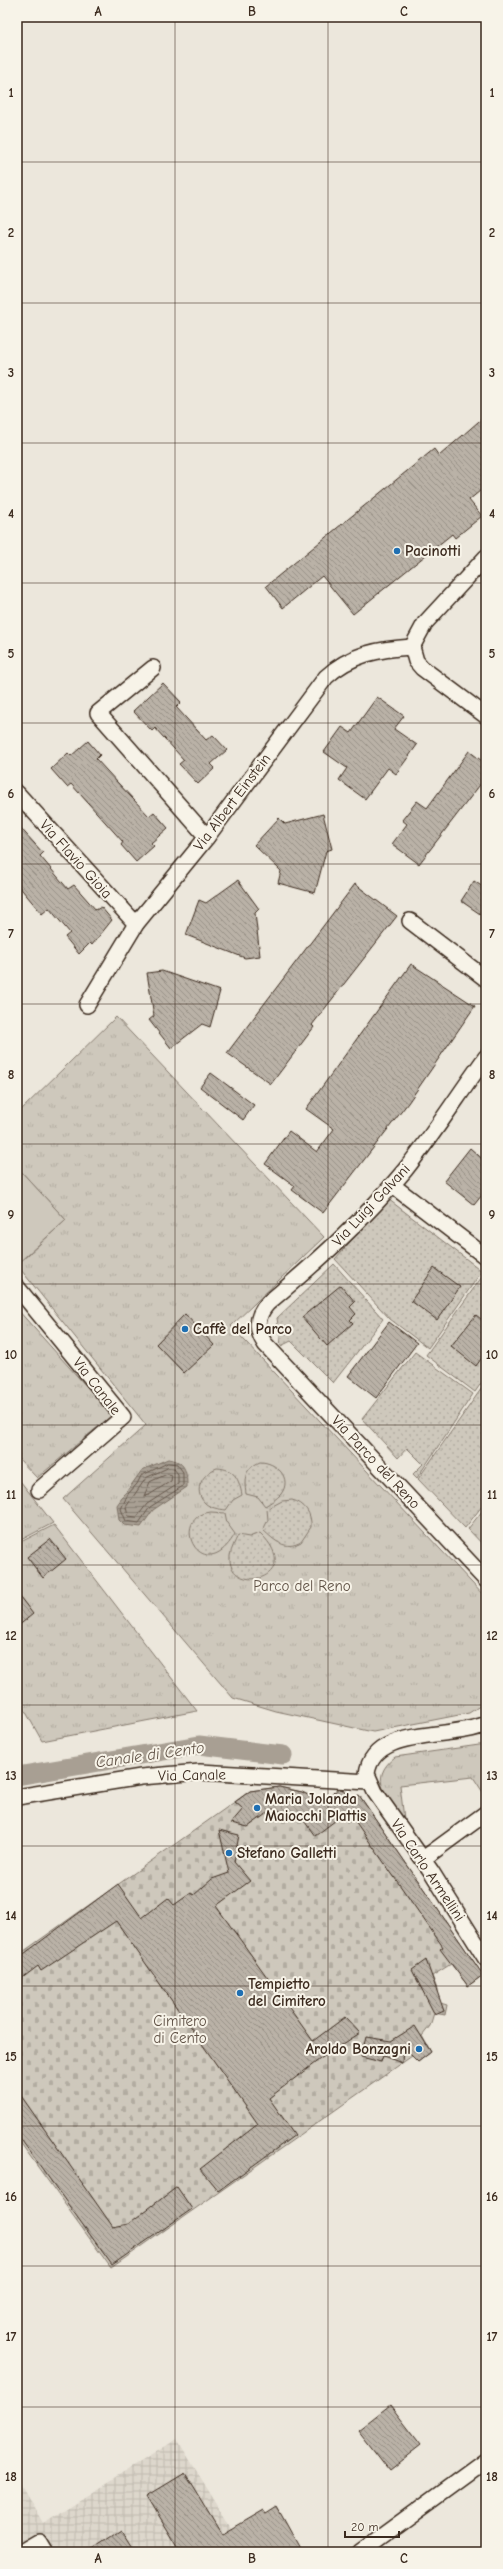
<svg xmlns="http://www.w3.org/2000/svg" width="503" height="2569" viewBox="0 0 503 2569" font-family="'Comic Neue',sans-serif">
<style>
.industrial{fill:url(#industrial-grid)}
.grass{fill:url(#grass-tufts);stroke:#84796d}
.cemetery{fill:url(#cemetery-stones);stroke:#84796d}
.garden{fill:url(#garden-dots);stroke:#84796d}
.pitch{fill:#cec8bc;stroke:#84796d}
.water{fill:url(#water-rules);stroke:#7c7064}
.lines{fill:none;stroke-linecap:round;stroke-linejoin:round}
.shore{stroke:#67594d;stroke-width:1}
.canal{stroke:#a89f93;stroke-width:19}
.building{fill:url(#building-back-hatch);stroke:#3b2a1e}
.street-casing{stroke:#3b2a1e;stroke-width:18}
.street{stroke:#f7f3e8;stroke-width:15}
.grid{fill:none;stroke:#3b2a1e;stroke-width:1;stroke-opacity:0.55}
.poi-dot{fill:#1f6fb2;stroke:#f7f3e8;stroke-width:1.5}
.labels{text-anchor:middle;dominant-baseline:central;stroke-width:4;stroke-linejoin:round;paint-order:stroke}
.poi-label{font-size:15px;font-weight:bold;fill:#3b2a1e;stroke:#f7f3e8;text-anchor:start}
.street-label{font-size:15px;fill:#3b2a1e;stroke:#f7f3e8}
.park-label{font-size:15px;fill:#605246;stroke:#f7f3e8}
.water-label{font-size:16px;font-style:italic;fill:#615347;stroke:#f7f3e8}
.neatline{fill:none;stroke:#3b2a1e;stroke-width:1.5}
.grid-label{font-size:13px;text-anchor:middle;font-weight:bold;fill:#3b2a1e}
</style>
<defs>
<pattern id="industrial-grid" width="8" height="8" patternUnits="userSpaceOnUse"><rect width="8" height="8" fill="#ddd7cc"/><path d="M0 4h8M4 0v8" fill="none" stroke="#bfb9af"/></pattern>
<pattern id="grass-tufts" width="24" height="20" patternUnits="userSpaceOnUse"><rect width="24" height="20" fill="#cec8bc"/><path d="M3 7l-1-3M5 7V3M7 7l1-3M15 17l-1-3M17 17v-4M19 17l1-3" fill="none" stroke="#b2aca1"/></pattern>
<pattern id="cemetery-stones" width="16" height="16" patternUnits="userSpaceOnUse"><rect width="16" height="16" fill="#cec8bc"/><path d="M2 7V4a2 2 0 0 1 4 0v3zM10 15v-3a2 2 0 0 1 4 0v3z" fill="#b2aca1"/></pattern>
<pattern id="garden-dots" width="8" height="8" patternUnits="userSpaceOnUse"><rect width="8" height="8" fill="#cec8bc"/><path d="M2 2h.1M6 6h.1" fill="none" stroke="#b2aca1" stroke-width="1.8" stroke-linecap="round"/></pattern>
<pattern id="water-rules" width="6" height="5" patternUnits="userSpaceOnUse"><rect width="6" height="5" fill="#a89f93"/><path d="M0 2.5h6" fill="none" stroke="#8a8277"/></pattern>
<pattern id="building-back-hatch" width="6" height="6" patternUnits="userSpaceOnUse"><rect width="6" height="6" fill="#bab2a7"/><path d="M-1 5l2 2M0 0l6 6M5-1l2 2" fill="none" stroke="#989187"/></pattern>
</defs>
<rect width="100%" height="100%" fill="#ece7dc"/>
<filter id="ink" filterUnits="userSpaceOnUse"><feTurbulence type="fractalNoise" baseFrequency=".025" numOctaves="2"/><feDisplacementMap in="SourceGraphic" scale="8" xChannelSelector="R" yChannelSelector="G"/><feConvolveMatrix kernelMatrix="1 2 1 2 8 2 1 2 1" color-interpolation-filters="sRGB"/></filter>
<g filter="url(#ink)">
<!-- industrial -->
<path class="industrial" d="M 177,2439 L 246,2552 L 17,2552 L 17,2478 L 43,2523 Z"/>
<!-- grass -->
<g class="grass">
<path d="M 116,1017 L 324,1237 L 231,1326 L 486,1598 L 486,1702 L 469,1713 L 373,1732 L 276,1711 L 233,1698 L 63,1499 L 146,1425 L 17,1265 L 66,1220 L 17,1167 L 17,1114 Z"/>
<path d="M 17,1309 L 112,1415 L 37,1478 L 17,1457 Z"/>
<path d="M 17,1477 L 53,1523 L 17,1542 Z"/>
<path d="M 486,1506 L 486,1548 L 468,1529 Z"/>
<path d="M 54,1525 L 197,1711 L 42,1741 L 17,1696 L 17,1544 Z"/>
<path d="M 486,1744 L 486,1797 L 473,1777 L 400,1785 L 404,1819 C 388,1798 367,1779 395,1757 Z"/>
</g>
<!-- cemetery -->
<path class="cemetery" d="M 279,1787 L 302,1792 L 320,1801 L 341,1788 L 350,1799 L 359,1795 L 483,1975 L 468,1986 L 451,1964 L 432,1976 L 437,1989 L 437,2002 L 447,2005 L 445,2015 L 434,2013 L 430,2026 L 422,2036 L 431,2052 L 418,2062 L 412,2056 L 111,2268 L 17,2138 L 17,1956 L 250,1791 Z"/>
<!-- garden -->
<g class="garden">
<path d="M 388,1199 L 482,1271 L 428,1348 L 390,1319 L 335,1259 Z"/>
<path d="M 334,1264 L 383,1319 L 333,1383 L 291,1341 L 281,1346 L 277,1318 Z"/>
<path d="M 484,1274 L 486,1275 L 486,1376 L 475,1392 L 426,1355 Z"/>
<path d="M 415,1352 L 473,1394 L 417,1478 L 413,1474 L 423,1464 L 407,1448 L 398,1458 L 362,1419 Z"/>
<path d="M 486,1382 L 486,1501 L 465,1528 L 418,1479 Z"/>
<path d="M 260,1462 C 276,1462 293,1478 281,1494 C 277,1499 271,1502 265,1506 L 258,1497 L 246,1494 C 244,1478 244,1469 260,1462 Z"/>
<path d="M 217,1468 C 235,1469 239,1479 242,1495 L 233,1500 L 226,1510 C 219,1509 210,1508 205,1503 C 192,1490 203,1473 217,1468 Z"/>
<path d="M 292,1500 C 305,1503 312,1514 311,1527 L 301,1542 C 285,1551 275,1541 263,1530 L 268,1520 L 267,1509 L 282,1501 Z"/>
<path d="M 211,1512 L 225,1513 L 227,1523 L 235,1534 C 203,1590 166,1517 211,1512 Z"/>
<path d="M 260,1533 C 308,1579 227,1597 230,1556 C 231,1549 235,1542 238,1535 L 249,1537 Z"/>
</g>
<!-- pitch -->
<path class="pitch" d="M 17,1167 L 66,1220 L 17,1264 Z"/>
<!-- water -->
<path class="water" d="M 168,1459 C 185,1461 187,1471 187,1487 L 153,1510 L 141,1527 L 124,1525 L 119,1520 L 117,1505 L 142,1470 Z"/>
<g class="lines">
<!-- shore -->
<g class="shore">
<path d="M 168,1463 L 177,1464 L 183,1472 L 183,1486 L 150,1507 L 139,1523 L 126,1521 L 121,1509 L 128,1494 L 137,1484 L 141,1476 Z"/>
<path d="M 168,1468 L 174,1469 L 178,1474 L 178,1484 L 147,1504 L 137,1517 L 128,1516 L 126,1507 L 146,1478 Z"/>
<path d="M 168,1474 L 172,1475 L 171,1481 L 149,1495 L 144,1496 L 150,1482 Z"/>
</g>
<!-- canal -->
<path class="canal" d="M 17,1776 L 199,1745 L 283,1755"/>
</g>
<!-- building -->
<g class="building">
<path d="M 486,415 L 486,486 L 469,500 L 482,516 L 455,538 L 452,534 L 353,614 L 322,576 L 283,608 L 266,586 L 434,449 L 439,456 Z"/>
<path d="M 163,683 L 181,702 L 176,707 L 206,740 L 213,735 L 227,750 L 211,764 L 215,768 L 198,784 L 179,764 L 184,760 L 155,728 L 152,731 L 133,711 Z"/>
<path d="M 377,697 L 404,716 L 394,729 L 417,745 L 396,774 L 388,768 L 365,799 L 339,780 L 347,768 L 324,752 L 342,727 L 351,733 Z"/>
<path d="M 88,741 L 100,755 L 96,759 L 118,783 L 149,816 L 154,812 L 168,828 L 151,843 L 154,846 L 136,862 L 121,845 L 123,842 L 71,784 L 67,787 L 51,769 L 68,753 L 71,756 Z"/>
<path d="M 469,751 L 486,764 L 486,777 L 419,864 L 392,844 L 407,824 L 402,820 L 417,801 L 427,808 Z"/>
<path d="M 323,814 L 332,849 L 326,851 L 315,893 L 278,883 L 281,871 L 254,845 L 279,818 L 285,824 Z"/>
<path d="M 17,824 L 43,853 L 40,856 L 68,889 L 74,885 L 96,910 L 101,907 L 112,920 L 92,945 L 90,943 L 79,954 L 65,937 L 70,933 L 49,908 L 42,914 L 17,884 Z"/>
<path d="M 238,880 L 259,909 L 255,913 L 260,956 L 245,958 L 186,935 L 199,900 L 206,903 Z"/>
<path d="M 474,881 L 486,889 L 486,918 L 461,901 Z"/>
<path d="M 355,884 L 397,916 L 312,1025 L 314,1027 L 271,1084 L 227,1053 Z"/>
<path d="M 411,964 L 475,1006 L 408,1103 L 323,1213 L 292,1190 L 295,1186 L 265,1164 L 289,1131 L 317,1152 L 334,1129 L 306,1109 Z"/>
<path d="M 162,971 L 220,991 L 210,1027 L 202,1024 L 171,1048 L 149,1020 L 154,1016 L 147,973 Z"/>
<path d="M 211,1073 L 254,1105 L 243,1120 L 200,1087 Z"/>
<path d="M 470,1148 L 486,1162 L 486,1190 L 474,1205 L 444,1181 Z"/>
<path d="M 434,1268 L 460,1287 L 437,1320 L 411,1301 Z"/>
<path d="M 341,1285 L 355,1302 L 350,1307 L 356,1314 L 350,1320 L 353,1323 L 327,1346 L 302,1317 Z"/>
<path d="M 185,1314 L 214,1345 L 184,1373 L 156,1344 Z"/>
<path d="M 476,1315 L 486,1323 L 486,1352 L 476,1366 L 451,1346 Z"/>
<path d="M 389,1322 L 417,1343 L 376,1398 L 348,1376 Z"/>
<path d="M 50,1539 L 66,1559 L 43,1578 L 27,1557 Z"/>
<path d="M 17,1593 L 33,1614 L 17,1627 Z"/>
<path d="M 279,1787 L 302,1792 L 320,1801 L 339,1789 L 342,1789 L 350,1799 L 359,1795 L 483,1975 L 468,1986 L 440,1949 L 443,1947 L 348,1811 L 315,1836 L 302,1818 L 273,1809 L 248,1827 L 231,1823 L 243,1809 L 235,1802 L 250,1791 Z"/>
<path d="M 219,1830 L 239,1835 L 234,1862 L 250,1881 L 216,1906 L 313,2041 L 345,2017 L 360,2033 L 320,2059 L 269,2098 L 295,2135 L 218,2191 L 200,2169 L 258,2124 L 116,1921 L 41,1971 L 38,1966 L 17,1982 L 17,1959 L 118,1884 L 142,1918 L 168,1898 L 174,1905 L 191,1893 L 194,1895 L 212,1879 L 229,1873 Z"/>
<path d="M 426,1960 L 444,2011 L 435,2015 L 412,1970 Z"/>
<path d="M 415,2026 L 431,2052 L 418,2062 L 403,2047 L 402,2063 L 383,2056 L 381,2062 L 361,2057 L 366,2037 L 391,2041 Z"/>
<path d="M 17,2090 L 113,2227 L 128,2224 L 177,2187 L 192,2209 L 112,2265 L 17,2134 Z"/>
<path d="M 390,2405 L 421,2445 L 389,2470 L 358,2430 Z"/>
<path d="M 185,2473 L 222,2534 L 263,2510 L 266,2514 L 277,2507 L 302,2552 L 181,2552 L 147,2496 Z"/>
<path d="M 121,2530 L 135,2552 L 88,2552 Z"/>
</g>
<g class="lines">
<defs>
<g id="street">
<path d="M 486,557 L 425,623 L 412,647 L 416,661 L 422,668 L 486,716"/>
<path d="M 153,668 L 98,713 L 207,837"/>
<path d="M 17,793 L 136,924"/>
<path d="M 410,921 L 486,979"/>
<path d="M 87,1005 L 136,924 L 207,837 L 326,677 C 351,654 379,649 412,647"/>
<path d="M 486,1057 C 459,1094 434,1134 405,1170 C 364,1220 317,1262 268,1303 C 255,1317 256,1330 265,1344 L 486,1580"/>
<path d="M 392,1185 L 486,1257"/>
<path d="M 17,1287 L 123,1417 L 39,1490"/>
<path d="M 486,1724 C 452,1740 372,1726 367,1774 L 375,1792 L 431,1871 L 486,1959"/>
<path d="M 17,1797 L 141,1777 L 200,1772 L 369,1782"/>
<path d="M 423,1859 L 486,1813"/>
<path d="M 22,2552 L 39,2542 L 45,2552"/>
<path d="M 360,2552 L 486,2460"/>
</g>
</defs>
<!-- street casing -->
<use href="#street" class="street-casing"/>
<!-- street -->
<use href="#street" class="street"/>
</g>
</g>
<!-- grid -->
<path class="grid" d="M 175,17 L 175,2552M 328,17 L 328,2552M 17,162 L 486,162M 17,303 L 486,303M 17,443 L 486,443M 17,583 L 486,583M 17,723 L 486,723M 17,864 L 486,864M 17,1004 L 486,1004M 17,1144 L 486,1144M 17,1284 L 486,1284M 17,1425 L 486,1425M 17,1565 L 486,1565M 17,1705 L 486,1705M 17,1846 L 486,1846M 17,1986 L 486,1986M 17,2126 L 486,2126M 17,2266 L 486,2266M 17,2407 L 486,2407"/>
<!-- markers -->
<g class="poi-dot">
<circle cx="397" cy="551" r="4"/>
<circle cx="185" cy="1329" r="4"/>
<circle cx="257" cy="1808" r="4"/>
<circle cx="229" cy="1853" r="4"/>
<circle cx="240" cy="1993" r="4"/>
<circle cx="419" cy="2049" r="4"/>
</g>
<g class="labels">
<!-- poi labels -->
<g class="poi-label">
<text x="405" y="551">Pacinotti</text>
<text x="193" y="1329">Caffè del Parco</text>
<text x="265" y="1799">Maria Jolanda<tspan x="265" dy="17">Maiocchi Plattis</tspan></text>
<text x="237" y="1853">Stefano Galletti</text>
<text x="248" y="1984">Tempietto<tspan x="248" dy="17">del Cimitero</tspan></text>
<text x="411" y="2049" text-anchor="end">Aroldo Bonzagni</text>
</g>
<!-- street labels -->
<g class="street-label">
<text transform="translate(232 802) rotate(-53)">Via Albert Einstein</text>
<text transform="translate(76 859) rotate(48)">Via Flavio Gioia</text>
<text transform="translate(371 1205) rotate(-47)">Via Luigi Galvani</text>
<text transform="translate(97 1386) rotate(52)">Via Canale</text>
<text transform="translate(376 1462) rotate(47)">Via Parco del Reno</text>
<text transform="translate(192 1775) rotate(-1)">Via Canale</text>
<text transform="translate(428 1870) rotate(56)">Via Carlo Armellini</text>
</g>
<!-- park labels -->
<g class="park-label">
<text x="302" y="1586">Parco del Reno</text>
<text x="180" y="2021">Cimitero<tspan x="180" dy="17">di Cento</tspan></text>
</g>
<!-- water labels -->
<g class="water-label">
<text transform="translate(150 1755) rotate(-8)">Canale di Cento</text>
</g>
</g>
<!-- margin -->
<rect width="503" height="2569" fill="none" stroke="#f7f3e8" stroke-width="44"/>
<!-- scale -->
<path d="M345 2531v6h54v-6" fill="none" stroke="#3b2a1e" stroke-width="2"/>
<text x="351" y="2531" font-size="12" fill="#3b2a1e" stroke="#f7f3e8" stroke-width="3" paint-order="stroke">20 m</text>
<rect x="22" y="22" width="459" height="2525" class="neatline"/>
<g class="grid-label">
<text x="98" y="16">A</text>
<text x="252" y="16">B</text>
<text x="404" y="16">C</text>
<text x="11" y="97">1</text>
<text x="492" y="97">1</text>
<text x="11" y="237">2</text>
<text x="492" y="237">2</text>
<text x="11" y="377">3</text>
<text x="492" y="377">3</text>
<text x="11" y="518">4</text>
<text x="492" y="518">4</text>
<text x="11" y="658">5</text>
<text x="492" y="658">5</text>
<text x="11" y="798">6</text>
<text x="492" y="798">6</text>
<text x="11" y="938">7</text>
<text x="492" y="938">7</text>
<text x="11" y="1079">8</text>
<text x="492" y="1079">8</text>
<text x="11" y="1219">9</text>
<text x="492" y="1219">9</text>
<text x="11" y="1359">10</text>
<text x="492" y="1359">10</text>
<text x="11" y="1499">11</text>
<text x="492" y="1499">11</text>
<text x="11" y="1640">12</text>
<text x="492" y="1640">12</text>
<text x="11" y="1780">13</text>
<text x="492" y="1780">13</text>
<text x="11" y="1920">14</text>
<text x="492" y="1920">14</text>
<text x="11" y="2061">15</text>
<text x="492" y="2061">15</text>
<text x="11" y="2201">16</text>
<text x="492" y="2201">16</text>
<text x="11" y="2341">17</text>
<text x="492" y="2341">17</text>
<text x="11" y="2481">18</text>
<text x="492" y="2481">18</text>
<text x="98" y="2563">A</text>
<text x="252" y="2563">B</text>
<text x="404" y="2563">C</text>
</g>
</svg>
